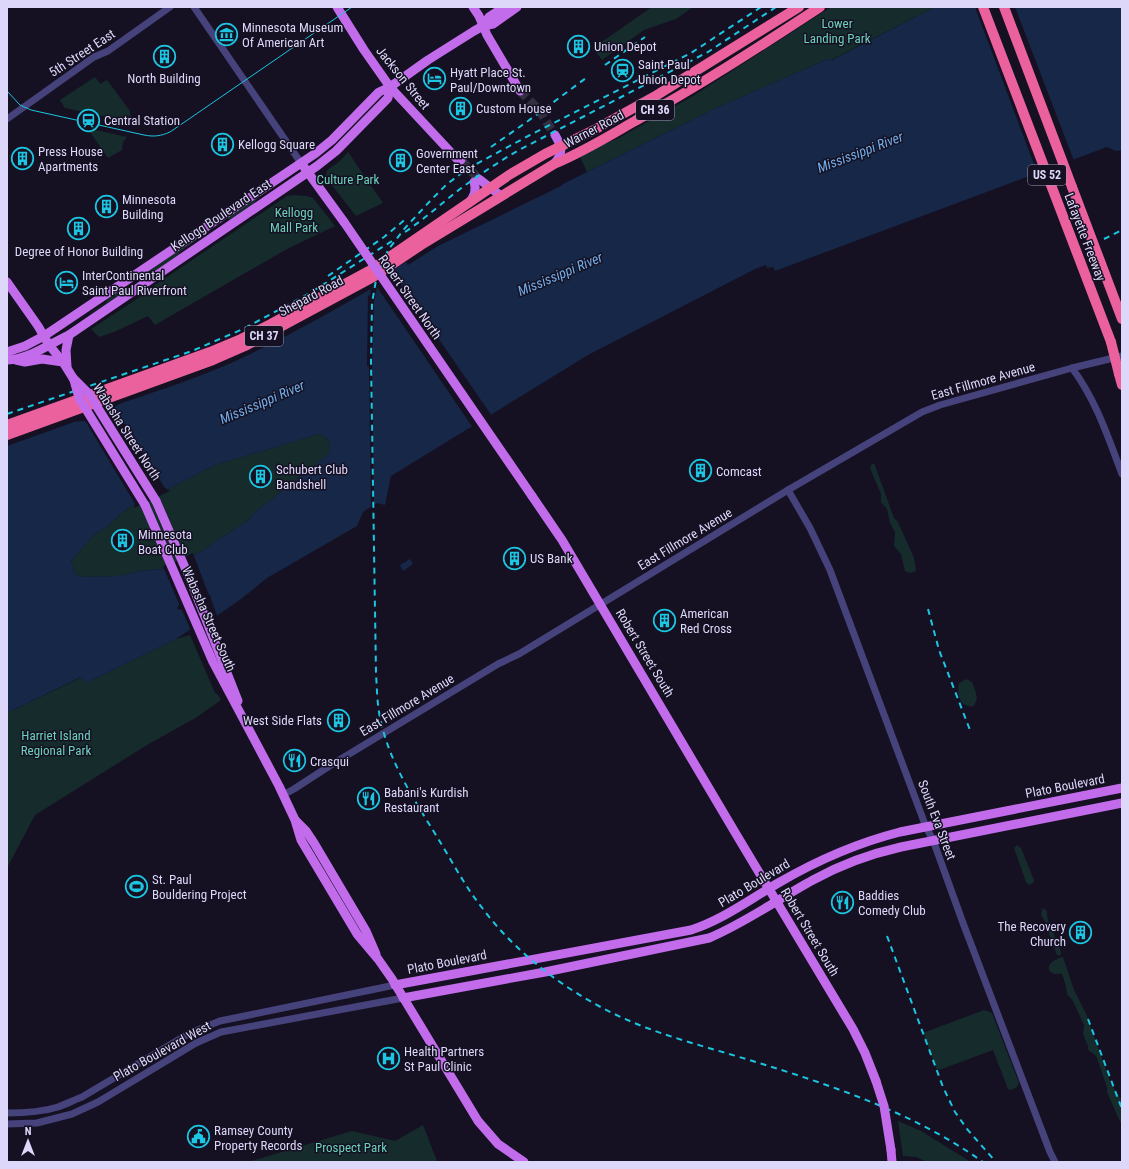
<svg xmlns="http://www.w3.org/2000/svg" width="1129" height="1169" viewBox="0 0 1129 1169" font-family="'Roboto Condensed',sans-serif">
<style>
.green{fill:#152b2c}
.water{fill:#162747;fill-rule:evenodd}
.pier{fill:#151122}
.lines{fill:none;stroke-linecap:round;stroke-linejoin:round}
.major-tunnel{stroke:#332f42;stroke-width:9;stroke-dasharray:9 4.5;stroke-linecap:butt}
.minor{stroke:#46427c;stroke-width:7}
.major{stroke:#c26cec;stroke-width:9}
.highway{stroke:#eb619e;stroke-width:10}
.tram{stroke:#1cc5e1;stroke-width:1}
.rail{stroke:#1cc5e1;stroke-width:2;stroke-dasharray:6 5;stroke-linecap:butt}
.major-bridge{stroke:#c26cec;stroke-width:9}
.highway-bridge{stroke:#eb619e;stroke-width:10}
.labels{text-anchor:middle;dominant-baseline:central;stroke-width:3;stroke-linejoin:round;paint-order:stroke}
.shield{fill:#151122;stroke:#a19cb9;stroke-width:1}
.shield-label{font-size:12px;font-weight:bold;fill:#ddd7fa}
.park-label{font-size:13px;fill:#6cd1bc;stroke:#151122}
.poi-label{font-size:13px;fill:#ddd7fa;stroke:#151122;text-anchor:start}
.street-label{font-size:13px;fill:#ddd7fa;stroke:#151122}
.water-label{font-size:14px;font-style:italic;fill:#72afed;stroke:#151122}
</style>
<rect width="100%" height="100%" fill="#151122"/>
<!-- green -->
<g class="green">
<path d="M 652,7 L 693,7 L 676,19 L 644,30 L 602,60 L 593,48 Z"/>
<path d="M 831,7 L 935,7 L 831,60 L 828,59 L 718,107 L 587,172 L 580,157 L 598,146 L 617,139 L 693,96 Z"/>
<path d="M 95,77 L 100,84 L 107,80 L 130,111 L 131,122 L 65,108 L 60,100 Z"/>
<path d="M 87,128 L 127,137 L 123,142 L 122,150 L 108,158 Z"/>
<path d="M 348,152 L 383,203 L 356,216 L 327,179 L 326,175 L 327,170 L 340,161 Z"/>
<path d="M 293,195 L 307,196 L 313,198 L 335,226 L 287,249 L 155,325 L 148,316 L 114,332 L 99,337 L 91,329 L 140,297 L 155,285 L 287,196 Z"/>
<path d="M 256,198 L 257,199 L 252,206 L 230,221 L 227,217 Z"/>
<path d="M 209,229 L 210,231 L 181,251 L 177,257 L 148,277 L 146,273 Z"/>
<path d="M 126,286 L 128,290 L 90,314 L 90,313 L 106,303 L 107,299 Z"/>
<path d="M 319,434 C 330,437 331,443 330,454 L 253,514 L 248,521 L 217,540 L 204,550 L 174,565 L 162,569 L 140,571 L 118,576 L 82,577 L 75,574 L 71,561 L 95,534 L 105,528 L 128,508 L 168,489 L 215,465 Z"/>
<path d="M 874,463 L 894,518 L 898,522 L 914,558 L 916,571 L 910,573 L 905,571 L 901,554 L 894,546 L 895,532 L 890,523 L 887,509 L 881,502 L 881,494 L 870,468 L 871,465 Z"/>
<path d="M 190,635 L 215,693 L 218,695 L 221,700 L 197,717 L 147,745 L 35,815 L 7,868 L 7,713 L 82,677 L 86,683 L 176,639 Z"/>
<path d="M 966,679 L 972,682 C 975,691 981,700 972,707 L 963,704 C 958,698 957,690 959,683 Z"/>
<path d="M 1017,845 L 1021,848 L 1034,880 L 1034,882 L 1029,885 L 1026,882 L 1014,848 Z"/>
<path d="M 1043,908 L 1047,911 C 1046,926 1062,944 1061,955 L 1057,955 L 1049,934 L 1046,923 L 1041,915 L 1042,910 Z"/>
<path d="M 1063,957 L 1074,990 L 1087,1016 L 1111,1084 L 1122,1101 L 1122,1126 L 1107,1092 L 1107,1087 L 1097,1058 L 1095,1055 L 1088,1050 L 1088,1046 L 1083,1034 L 1084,1025 L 1073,1001 L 1067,994 L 1066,986 L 1062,974 C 1059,973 1054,975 1052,973 C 1042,966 1057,958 1063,957 Z"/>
<path d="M 984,1010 L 992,1013 L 1019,1083 L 1016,1088 L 1010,1090 L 1008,1089 L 993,1050 L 942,1069 L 937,1070 L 923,1033 Z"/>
<path d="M 898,1121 L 921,1131 L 971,1162 L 927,1162 L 916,1157 L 903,1156 Z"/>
<path d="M 423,1125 L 437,1161 L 501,1162 L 248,1162 L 352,1131 L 395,1141 Z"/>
</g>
<!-- water -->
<g class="water">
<path d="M 935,7 L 1122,7 L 1122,150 L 1116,151 L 1107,147 L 775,271 L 773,267 L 767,268 L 766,265 L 755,269 L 588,355 L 391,476 L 385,505 L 377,503 L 363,512 L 357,526 L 267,578 L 241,599 L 214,618 L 194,627 L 176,639 L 86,683 L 81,677 L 7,713 L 7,446 L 74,422 C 90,421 106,414 119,404 C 157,391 195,379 231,363 C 286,338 338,308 390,278 L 387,274 L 406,262 L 408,265 L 438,246 L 561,186 L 563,184 L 718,107 L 828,59 L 832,60 ZM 319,434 C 331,438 331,443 329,454 L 253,514 L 248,521 L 217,540 L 204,550 L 174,565 L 162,569 L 140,571 L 118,576 L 82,577 L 75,574 L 71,561 L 95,534 L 105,528 L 128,508 L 168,489 L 215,465 Z"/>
<path d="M 410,559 L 413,564 L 403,571 L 400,565 Z"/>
</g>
<!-- pier -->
<g class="pier">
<path d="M 975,7 L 1015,7 L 1074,161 L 1038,175 Z"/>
<path d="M 391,270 L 492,416 L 473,428 L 377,287 L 374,302 L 372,367 L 374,508 L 371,507 L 369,367 L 367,366 L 368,296 L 370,295 L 371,287 L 387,277 L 386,273 Z"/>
<path d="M 114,405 L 115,409 L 165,488 L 170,491 L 134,508 L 135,504 L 86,422 L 82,420 L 108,410 Z"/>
<path d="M 193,553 L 208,593 L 211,597 L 211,599 L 218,618 L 191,631 L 182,610 L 177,609 L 179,604 L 163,566 L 173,563 Z"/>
</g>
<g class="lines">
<!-- major-tunnel -->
<g class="major-tunnel">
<path d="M 520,91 L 539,110 L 555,135"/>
<path d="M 461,160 L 479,179"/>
</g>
<!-- minor -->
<g class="minor">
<path d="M 194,7 L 301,163"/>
<path d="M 7,119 L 94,57 L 108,51 L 170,7"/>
<path d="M 1072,368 C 1096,400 1108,437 1122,474"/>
<path d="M 788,490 L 810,528 L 830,570 L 926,827 L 933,840 L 963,923 L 1050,1152 L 1055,1162"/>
<path d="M 283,795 L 294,789 L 331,765 L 498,664 L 519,654 L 788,490 L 922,412 L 940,405 L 1072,368 L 1122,356"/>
<path d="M 7,1113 C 24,1113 42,1112 58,1107 C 67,1104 74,1100 82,1097 L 190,1033 L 220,1021 L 395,985"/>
<path d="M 7,1124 L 37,1123 L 72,1114 L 98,1102 L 196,1043 L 221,1032 L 403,998"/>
</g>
<!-- major -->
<g class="major">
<path d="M 337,7 L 364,50 L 390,87 L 457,159 L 461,160"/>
<path d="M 473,7 L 479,16 L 487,35 L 520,91"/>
<path d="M 483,26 L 489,17 L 504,7"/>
<path d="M 554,164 C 564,152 562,147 555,135"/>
<path d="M 304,167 L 344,222"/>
<path d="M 479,179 L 501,196"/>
<path d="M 469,203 C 474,197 477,190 474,182"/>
<path d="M 7,282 L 38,326 L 49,345 L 63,362 L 73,378"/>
<path d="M 7,352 L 25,346 L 44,336 L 316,153 L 332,140 L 379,92 L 390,87 L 428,60 L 474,31 L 483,26 L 493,24 L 517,7"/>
<path d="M 7,360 C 30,359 49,344 69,335 L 317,166 L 336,151 L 388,98 L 390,87"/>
<path d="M 16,360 L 25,362 L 42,359 L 63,362"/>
<path d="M 67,367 L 66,350 L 69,335"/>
<path d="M 532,496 L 562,540 L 736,834 L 853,1029 L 865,1053 L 876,1081"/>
<path d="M 156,501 L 190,579 L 238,701"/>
<path d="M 145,505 L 213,662 L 279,786 L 295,820 L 301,840 L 357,934 L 378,959 L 392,979 L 478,1121 L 498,1144 L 524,1162"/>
<path d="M 296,821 L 306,831 L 314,843 L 366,931 L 376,954"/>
<path d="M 395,985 L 691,930 C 724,919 750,899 780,882 C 818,860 857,843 900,832 L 1122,788"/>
<path d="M 403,998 L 545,972 L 709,938 C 745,923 778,899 813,880 C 840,865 870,854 901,847 L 1122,803"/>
<path d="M 891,1150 L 892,1162"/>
</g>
<!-- highway -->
<g class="highway">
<path d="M 983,7 L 1111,342"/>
<path d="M 1004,7 L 1072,187"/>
<path d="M 1119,374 L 1122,385"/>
<path d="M 7,425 L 210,352 L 241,339 L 271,324 L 369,271 L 509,175 L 545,154 L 594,130 L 657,95 L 799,7"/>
<path d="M 7,435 L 213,360 L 245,346 L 373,277 L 421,245 L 554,164 C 583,152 609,136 635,121 C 699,86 759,47 820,7"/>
</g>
<!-- tram -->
<path class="tram" d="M 7,91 L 20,105 L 31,110 L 144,135 C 154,137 161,136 170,132 L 352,7"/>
<!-- rail -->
<g class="rail">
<path d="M 761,7 L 691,53 L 530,135 L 467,169 L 447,184 L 432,199 L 405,228 L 388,250 L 376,280 L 372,303 L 371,361 L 376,673 C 377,689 377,706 381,722 C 391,767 419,807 442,845 C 455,867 467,889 483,909 C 500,932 522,953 545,971 C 576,995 610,1014 647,1028 C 679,1040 713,1049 746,1059 C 828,1084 913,1112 983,1162"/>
<path d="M 605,65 L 645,37"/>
<path d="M 491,147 L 528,121 L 586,78"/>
<path d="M 405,232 C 426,218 444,201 464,186 C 482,173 500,161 519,150 L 708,52 L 776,7"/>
<path d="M 1104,239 L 1122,230"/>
<path d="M 328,276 L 384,237 L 407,218"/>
<path d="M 7,414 L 192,351 L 243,329 L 310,293 L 392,241"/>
<path d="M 928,609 L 939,650 L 970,730"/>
<path d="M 887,936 L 943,1087 L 955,1112 L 967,1129 L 996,1162"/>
<path d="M 1088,1019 L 1122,1109"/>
</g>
<!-- major-bridge -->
<g class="major-bridge">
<path d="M 344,222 L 532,496"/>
<path d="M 73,378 L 89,394 L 156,501"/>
<path d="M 74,380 L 79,398 L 145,505"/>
<path d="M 876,1081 L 884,1106 L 891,1150"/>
</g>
<!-- highway-bridge -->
<g class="highway-bridge">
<path d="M 1072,187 L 1122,319"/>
<path d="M 1111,342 L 1119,374"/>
</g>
</g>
<!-- icons -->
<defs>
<symbol id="museum-ring" viewBox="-11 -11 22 22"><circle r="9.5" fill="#151122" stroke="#1cc5e1" stroke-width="1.5"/><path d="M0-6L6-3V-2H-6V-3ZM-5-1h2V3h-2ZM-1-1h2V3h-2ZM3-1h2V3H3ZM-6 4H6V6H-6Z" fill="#1cc5e1"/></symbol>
<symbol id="building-ring" viewBox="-11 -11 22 22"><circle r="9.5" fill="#151122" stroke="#1cc5e1" stroke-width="1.5"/><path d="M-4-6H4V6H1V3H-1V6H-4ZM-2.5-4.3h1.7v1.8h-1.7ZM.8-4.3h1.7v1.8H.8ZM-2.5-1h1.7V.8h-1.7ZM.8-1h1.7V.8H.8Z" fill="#1cc5e1"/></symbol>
<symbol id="station-ring" viewBox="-11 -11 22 22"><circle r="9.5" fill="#151122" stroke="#1cc5e1" stroke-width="1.5"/><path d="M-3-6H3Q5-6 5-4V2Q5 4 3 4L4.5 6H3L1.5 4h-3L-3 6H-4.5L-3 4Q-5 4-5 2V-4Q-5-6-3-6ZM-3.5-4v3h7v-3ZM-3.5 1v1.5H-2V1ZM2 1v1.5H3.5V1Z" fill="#1cc5e1"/></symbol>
<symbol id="hotel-ring" viewBox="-11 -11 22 22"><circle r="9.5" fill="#151122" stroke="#1cc5e1" stroke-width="1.5"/><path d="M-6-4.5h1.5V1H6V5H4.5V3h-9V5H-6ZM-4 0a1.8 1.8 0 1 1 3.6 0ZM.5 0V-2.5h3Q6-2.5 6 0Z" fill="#1cc5e1"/></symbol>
<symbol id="restaurant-ring" viewBox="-11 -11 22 22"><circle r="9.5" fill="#151122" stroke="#1cc5e1" stroke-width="1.5"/><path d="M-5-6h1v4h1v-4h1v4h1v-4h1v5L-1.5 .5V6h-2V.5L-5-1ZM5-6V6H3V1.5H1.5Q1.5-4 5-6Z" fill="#1cc5e1"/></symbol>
<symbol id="stadium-ring" viewBox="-11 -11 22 22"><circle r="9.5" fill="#151122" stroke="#1cc5e1" stroke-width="1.5"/><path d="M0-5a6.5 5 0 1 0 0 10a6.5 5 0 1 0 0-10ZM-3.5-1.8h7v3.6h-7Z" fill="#1cc5e1"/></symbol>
<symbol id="hospital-ring" viewBox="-11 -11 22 22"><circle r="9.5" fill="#151122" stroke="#1cc5e1" stroke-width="1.5"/><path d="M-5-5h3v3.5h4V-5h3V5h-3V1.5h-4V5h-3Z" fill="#1cc5e1"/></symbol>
<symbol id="civic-ring" viewBox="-11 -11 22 22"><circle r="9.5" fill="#151122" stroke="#1cc5e1" stroke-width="1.5"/><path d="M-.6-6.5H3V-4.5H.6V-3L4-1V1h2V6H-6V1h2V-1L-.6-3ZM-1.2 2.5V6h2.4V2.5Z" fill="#1cc5e1"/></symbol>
</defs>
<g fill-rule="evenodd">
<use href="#museum-ring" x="214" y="22" width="25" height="25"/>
<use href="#building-ring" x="566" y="34" width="25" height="25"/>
<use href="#building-ring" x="152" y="44" width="25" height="25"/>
<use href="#station-ring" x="610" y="58" width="25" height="25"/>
<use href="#hotel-ring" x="422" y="66" width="25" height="25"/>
<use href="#building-ring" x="448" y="96" width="25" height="25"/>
<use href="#station-ring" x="76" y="108" width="25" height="25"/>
<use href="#building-ring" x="210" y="132" width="25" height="25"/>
<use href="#building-ring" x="10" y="146" width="25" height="25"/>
<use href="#building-ring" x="388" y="148" width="25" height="25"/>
<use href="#building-ring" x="94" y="194" width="25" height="25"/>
<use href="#building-ring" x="66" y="216" width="25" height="25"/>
<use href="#hotel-ring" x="54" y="270" width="25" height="25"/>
<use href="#building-ring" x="688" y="458" width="25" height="25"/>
<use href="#building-ring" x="248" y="464" width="25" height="25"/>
<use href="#building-ring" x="110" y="528" width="25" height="25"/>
<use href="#building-ring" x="502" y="546" width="25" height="25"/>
<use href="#building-ring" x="652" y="608" width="25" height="25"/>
<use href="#building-ring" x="326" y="708" width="25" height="25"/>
<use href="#restaurant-ring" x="282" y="748" width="25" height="25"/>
<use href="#restaurant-ring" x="356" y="786" width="25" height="25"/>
<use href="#stadium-ring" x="124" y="874" width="25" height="25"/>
<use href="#restaurant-ring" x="830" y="890" width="25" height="25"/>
<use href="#building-ring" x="1068" y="920" width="25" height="25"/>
<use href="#hospital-ring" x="376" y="1046" width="25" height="25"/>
<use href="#civic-ring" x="186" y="1124" width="25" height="25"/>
</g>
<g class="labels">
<!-- shield labels -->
<g class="shield">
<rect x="636" y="100" width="38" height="20" rx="3"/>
<rect x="1028" y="165" width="38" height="20" rx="3"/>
<rect x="245" y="326" width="38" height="20" rx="3"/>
</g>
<g class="shield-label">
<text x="655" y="110">CH 36</text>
<text x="1047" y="175">US 52</text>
<text x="264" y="336">CH 37</text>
</g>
<!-- park labels -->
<g class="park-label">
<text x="837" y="23">Lower<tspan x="837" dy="15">Landing Park</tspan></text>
<text x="348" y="179">Culture Park</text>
<text x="294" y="212">Kellogg<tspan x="294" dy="15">Mall Park</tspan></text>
<text x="56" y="735">Harriet Island<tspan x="56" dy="15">Regional Park</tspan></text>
<text x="351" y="1147">Prospect Park</text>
</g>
<!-- poi labels -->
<g class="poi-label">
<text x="242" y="27">Minnesota Museum<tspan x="242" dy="15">Of American Art</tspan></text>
<text x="594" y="46">Union Depot</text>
<text x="638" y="64">Saint Paul<tspan x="638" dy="15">Union Depot</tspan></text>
<text x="450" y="72">Hyatt Place St.<tspan x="450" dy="15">Paul/Downtown</tspan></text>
<text x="164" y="78" text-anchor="middle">North Building</text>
<text x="476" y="108">Custom House</text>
<text x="104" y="120">Central Station</text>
<text x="238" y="144">Kellogg Square</text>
<text x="38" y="151">Press House<tspan x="38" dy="15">Apartments</tspan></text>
<text x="416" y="153">Government<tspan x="416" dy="15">Center East</tspan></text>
<text x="122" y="199">Minnesota<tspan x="122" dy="15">Building</tspan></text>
<text x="79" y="251" text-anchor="middle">Degree of Honor Building</text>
<text x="82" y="275">InterContinental<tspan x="82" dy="15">Saint Paul Riverfront</tspan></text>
<text x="276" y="469">Schubert Club<tspan x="276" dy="15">Bandshell</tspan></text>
<text x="716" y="471">Comcast</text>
<text x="138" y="534">Minnesota<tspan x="138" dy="15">Boat Club</tspan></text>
<text x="530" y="558">US Bank</text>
<text x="680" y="613">American<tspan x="680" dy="15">Red Cross</tspan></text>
<text x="322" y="720" text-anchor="end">West Side Flats</text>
<text x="310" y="761">Crasqui</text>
<text x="384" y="792">Babani's Kurdish<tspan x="384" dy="15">Restaurant</tspan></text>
<text x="152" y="879">St. Paul<tspan x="152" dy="15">Bouldering Project</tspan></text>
<text x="858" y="895">Baddies<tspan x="858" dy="15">Comedy Club</tspan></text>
<text x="1066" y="926" text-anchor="end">The Recovery<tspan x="1066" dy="15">Church</tspan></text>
<text x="404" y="1051">Health Partners<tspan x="404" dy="15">St Paul Clinic</tspan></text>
<text x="214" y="1130">Ramsey County<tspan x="214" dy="15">Property Records</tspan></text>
</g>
<!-- street labels -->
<g class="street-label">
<text transform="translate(82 53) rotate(-33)">5th Street East</text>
<text transform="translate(403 78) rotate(51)">Jackson Street</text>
<text transform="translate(594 129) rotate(-28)">Warner Road</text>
<text transform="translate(221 215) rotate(-34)">Kellogg Boulevard East</text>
<text transform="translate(1085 237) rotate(69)">Lafayette Freeway</text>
<text transform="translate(311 296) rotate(-28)">Shepard Road</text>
<text transform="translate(410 297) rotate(55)">Robert Street North</text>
<text transform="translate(983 381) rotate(-16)">East Fillmore Avenue</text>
<text transform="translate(127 432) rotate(57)">Wabasha Street North</text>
<text transform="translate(685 539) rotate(-31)">East Fillmore Avenue</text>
<text transform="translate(209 619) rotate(66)">Wabasha Street South</text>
<text transform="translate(645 653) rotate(59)">Robert Street South</text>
<text transform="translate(407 705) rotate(-31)">East Fillmore Avenue</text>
<text transform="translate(1065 786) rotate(-11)">Plato Boulevard</text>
<text transform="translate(937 820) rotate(69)">South Eva Street</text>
<text transform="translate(754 883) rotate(-31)">Plato Boulevard</text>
<text transform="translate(810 932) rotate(59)">Robert Street South</text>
<text transform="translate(447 962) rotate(-11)">Plato Boulevard</text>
<text transform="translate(162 1051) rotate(-29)">Plato Boulevard West</text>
</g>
<!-- water labels -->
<g class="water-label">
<text transform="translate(860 152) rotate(-21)">Mississippi River</text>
<text transform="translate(560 274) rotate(-23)">Mississippi River</text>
<text transform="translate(262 402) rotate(-23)">Mississippi River</text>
</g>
</g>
<!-- border -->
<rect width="1129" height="1169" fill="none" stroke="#ddd7fa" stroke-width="16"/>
<!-- north arrow -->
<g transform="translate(28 1141)" stroke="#151122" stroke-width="3" paint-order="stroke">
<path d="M0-3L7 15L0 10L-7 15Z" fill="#ddd7fa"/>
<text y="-6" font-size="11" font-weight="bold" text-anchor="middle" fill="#ddd7fa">N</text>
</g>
</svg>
